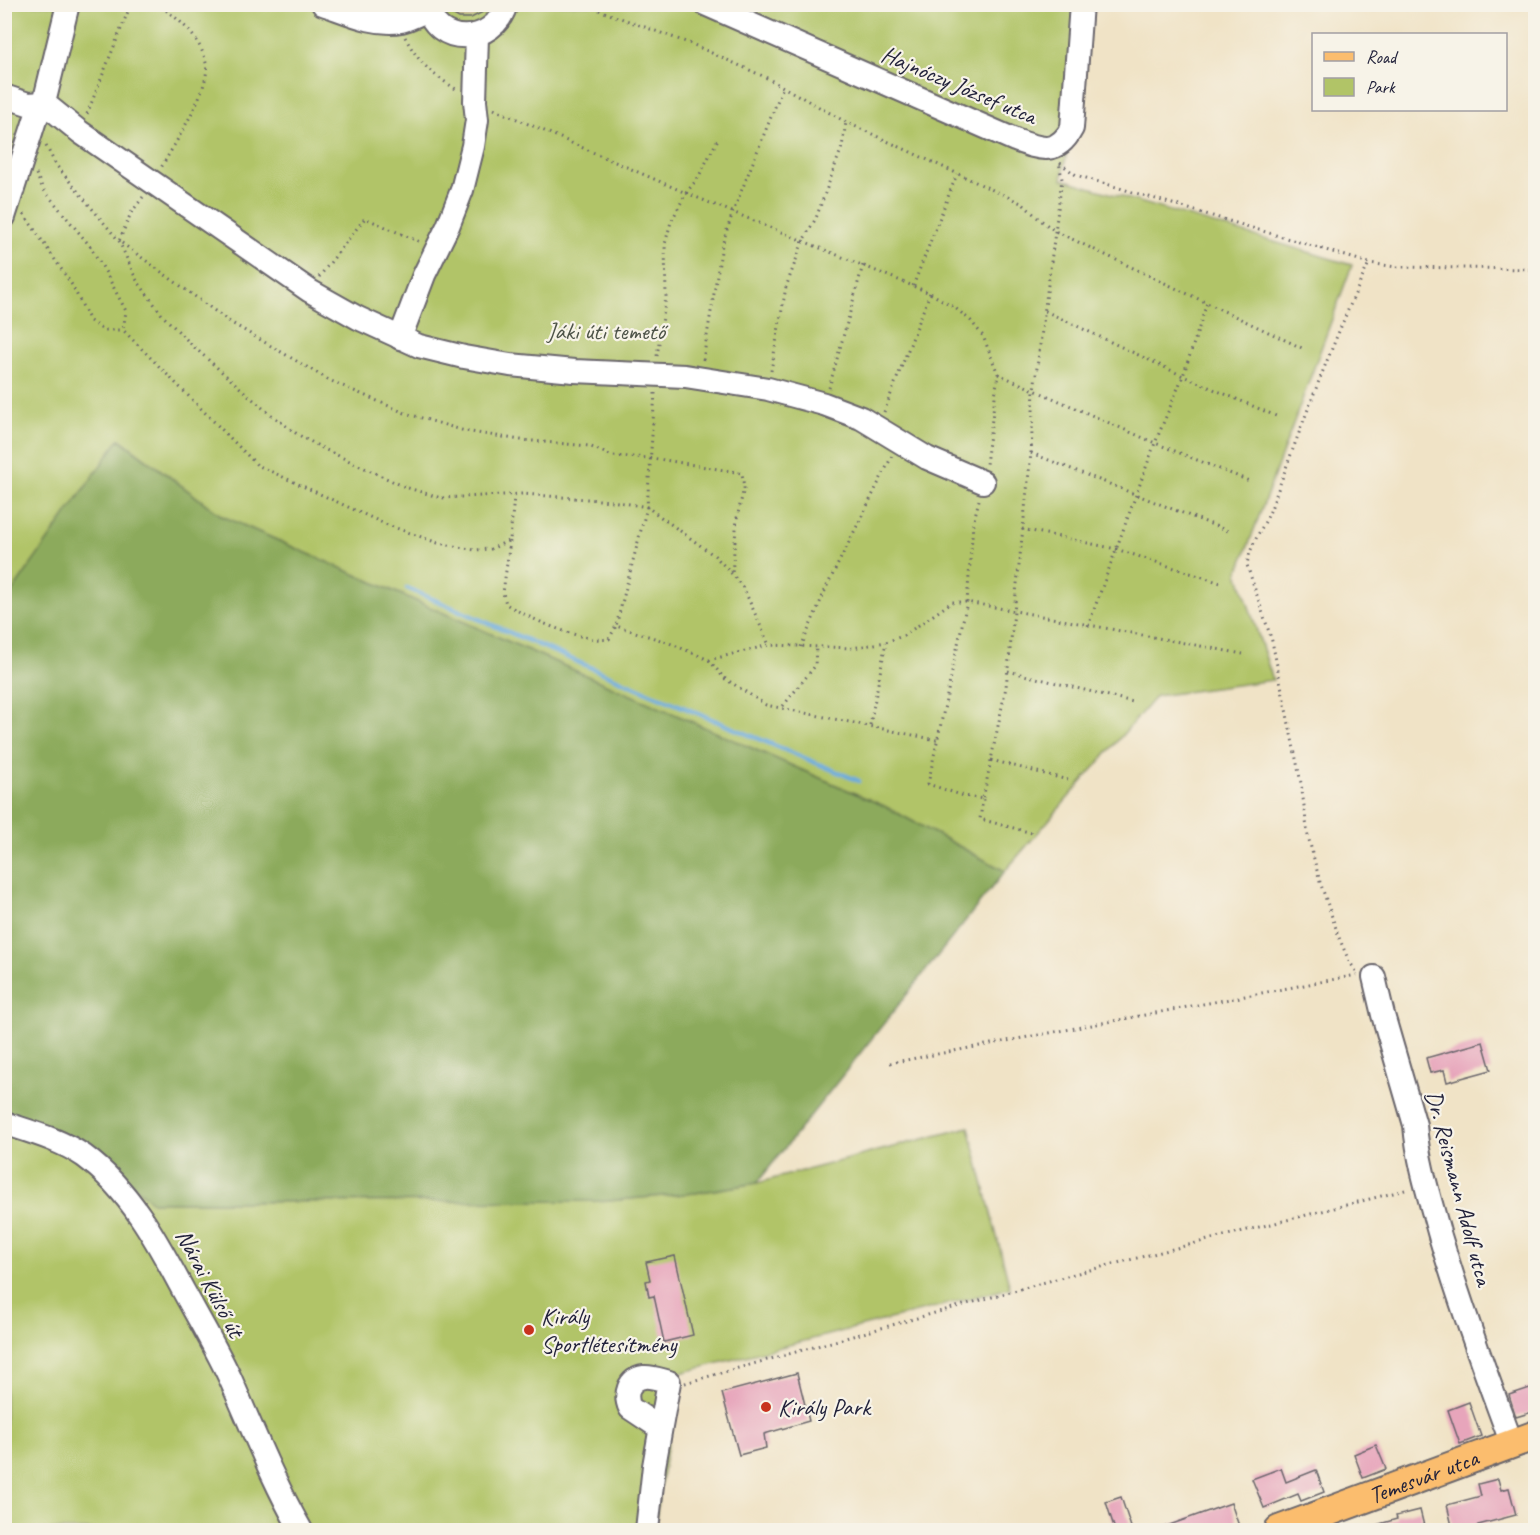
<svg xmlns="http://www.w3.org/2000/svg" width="1540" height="1535" viewBox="0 0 1540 1535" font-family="Caveat,sans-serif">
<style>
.green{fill:#b1c467;stroke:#6a7351;stroke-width:1.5}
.forest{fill:#8caa5c;stroke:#57664c;stroke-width:1.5}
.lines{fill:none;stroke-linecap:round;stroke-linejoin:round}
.stream{stroke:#6babde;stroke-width:4.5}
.building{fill:#e7a5bb}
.minor-casing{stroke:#6a666c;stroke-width:26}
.major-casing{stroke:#6a666c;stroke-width:32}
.path{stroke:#6a666c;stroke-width:3;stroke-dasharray:1.5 4.5;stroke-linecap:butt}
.minor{stroke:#fff;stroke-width:22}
.major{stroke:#fbbd6e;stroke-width:28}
.poi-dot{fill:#c8321e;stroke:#f7f3e8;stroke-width:2}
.labels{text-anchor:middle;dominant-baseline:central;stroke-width:4.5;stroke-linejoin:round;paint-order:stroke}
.street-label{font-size:24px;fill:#22223b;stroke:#f7f3e8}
.park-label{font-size:24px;fill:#4d5348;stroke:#f7f3e8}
.poi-label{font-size:24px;fill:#22223b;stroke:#f7f3e8;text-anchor:start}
</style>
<rect width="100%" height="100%" fill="#f7f3e8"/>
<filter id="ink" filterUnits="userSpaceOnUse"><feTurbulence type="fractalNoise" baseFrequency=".0167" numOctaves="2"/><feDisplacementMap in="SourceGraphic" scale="12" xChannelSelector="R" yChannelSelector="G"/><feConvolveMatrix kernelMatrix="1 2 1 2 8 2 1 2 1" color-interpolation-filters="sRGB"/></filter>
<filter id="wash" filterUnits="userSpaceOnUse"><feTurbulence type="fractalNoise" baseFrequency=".008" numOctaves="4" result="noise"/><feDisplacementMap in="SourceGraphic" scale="24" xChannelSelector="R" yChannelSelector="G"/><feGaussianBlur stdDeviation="1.35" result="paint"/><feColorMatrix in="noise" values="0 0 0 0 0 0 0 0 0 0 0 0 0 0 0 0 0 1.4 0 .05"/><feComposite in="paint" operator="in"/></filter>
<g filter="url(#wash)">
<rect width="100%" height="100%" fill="#f0e3c6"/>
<!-- green -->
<g class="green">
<path d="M 5,5 L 1081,5 L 1074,111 L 1062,179 L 1352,265 L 1238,573 L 1273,680 L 1156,696 L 1005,871 L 884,806 L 222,516 L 120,439 L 5,602 Z"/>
<path d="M 4,1110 L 45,1126 L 97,1152 L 153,1202 L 607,1201 L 695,1193 L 757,1183 L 969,1127 L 1010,1288 L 680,1373 L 657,1506 L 656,1530 L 5,1530 Z"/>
</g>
<!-- forest -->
<path class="forest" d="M 119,439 L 222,516 L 884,806 L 1005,871 L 757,1183 L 695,1193 L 607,1201 L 152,1202 L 97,1152 L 45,1126 L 5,1110 L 5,602 Z"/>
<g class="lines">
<!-- stream -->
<path class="stream" d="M 407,588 L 645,691 L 859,781"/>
</g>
<g id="blocks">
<!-- building -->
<g class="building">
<path d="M 441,4 L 491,4 L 489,9 L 471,18 L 459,18 L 443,9 Z"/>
<path d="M 1483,1042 L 1491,1070 L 1447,1082 L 1444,1070 L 1430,1073 L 1426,1058 Z"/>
<path d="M 675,1256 L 693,1335 L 664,1342 L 654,1296 L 649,1297 L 646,1281 L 650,1280 L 646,1262 Z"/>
<path d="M 797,1373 L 809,1421 L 764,1434 L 766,1448 L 739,1455 L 722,1393 Z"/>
<path d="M 1536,1386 L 1536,1411 L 1516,1417 L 1509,1395 Z"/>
<path d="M 1469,1402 L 1481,1436 L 1460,1444 L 1448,1410 Z"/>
<path d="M 1376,1445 L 1386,1469 L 1363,1478 L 1354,1454 Z"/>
<path d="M 1281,1468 L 1286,1482 L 1316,1470 L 1324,1492 L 1301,1501 L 1298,1494 L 1264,1508 L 1252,1479 Z"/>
<path d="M 1498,1479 L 1501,1490 L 1509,1488 L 1516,1515 L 1478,1525 L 1480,1530 L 1453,1530 L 1447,1505 L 1481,1496 L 1478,1484 Z"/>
<path d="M 1121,1497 L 1132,1530 L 1115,1530 L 1106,1502 Z"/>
<path d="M 1231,1503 L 1239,1526 L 1226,1530 L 1161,1530 L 1161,1528 Z"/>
<path d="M 1420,1510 L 1425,1530 L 1370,1530 L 1369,1527 L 1397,1519 L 1396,1516 Z"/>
</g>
</g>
</g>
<g filter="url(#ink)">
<use href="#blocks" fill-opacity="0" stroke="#6a666c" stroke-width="1.5"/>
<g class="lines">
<defs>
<g id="minor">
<path d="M 68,4 L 44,103 L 80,132 L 310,291 L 358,318 L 419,346 L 464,357 L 510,365 L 574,371 L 685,376 L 768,389 L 824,404 L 861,418 L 927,458 L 983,482"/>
<path d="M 323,4 C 347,12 375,26 401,21 C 410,19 419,14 428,10"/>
<path d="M 427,4 C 434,48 495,46 506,4"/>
<path d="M 705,4 L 1015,140 C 1040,149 1057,156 1072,128 L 1081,4"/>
<path d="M 4,96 L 28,104 L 44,103 L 35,120 L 4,217"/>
<path d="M 400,338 L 424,275 L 448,226 L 462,190 L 473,146 L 477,120 L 475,101 L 477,36"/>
<path d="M 1374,977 L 1383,1015 L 1415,1125 C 1418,1163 1430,1199 1440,1236 C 1461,1306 1486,1375 1512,1444"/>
<path d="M 4,1123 C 31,1132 61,1140 84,1156 C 130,1190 157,1241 183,1290 C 199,1319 216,1348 230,1378 C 253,1430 273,1481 301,1530"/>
<path d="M 647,1530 L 654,1466 L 669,1382 C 661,1380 652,1376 644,1377 C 628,1379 624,1395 630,1408 L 660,1428"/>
</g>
<g id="major">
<path id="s1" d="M 1279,1530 L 1536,1435"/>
</g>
</defs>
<!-- minor casing -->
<use href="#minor" class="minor-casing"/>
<!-- major casing -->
<use href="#major" class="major-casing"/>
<!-- path -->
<g class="path">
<path d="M 156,4 C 177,16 201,38 206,63 C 212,87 173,146 161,168"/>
<path d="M 582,4 L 694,45 L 765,77 L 846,122 L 1023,204 L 1038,218 L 1055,231 L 1302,348"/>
<path d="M 405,37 C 420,65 432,74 459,91"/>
<path d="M 494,109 L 686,193 L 930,293 L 954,307 L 971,321 L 983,336 L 998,374 L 986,464"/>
<path d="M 87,114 L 131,4"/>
<path d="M 46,146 L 56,165 L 119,241 L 136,279 L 163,316 L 195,348 L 265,410 L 297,434 L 324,449 L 405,487 L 441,498 L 523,494 L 612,501 L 647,507 L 715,556 L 732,574 L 744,589 L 769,645"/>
<path d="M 1060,163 L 1076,175 L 1369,263 L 1396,267 L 1536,269"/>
<path d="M 36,174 L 43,189 L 90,246 L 106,273 L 126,311 L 123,330 L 257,465 L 385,524 L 438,543 L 475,550 L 491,549 L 510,540 L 514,496"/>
<path d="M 143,197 L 131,213 L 119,241 L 230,322 L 329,380 L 405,413 L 465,431 L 521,440 L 589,446 L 612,456 L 652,458 L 742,473 L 744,488 L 737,518 L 732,574"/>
<path d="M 24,214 L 72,285 L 90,321 L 103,330 L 123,330"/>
<path d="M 319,277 L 365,218 L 420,242"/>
<path d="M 913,286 L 957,174"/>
<path d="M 1045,311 L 1183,376 L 1276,416"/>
<path d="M 657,356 L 666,297 L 665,244 L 671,222 L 686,193 L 698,178 L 719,137"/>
<path d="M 703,360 L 722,245 L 733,212 L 783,87"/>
<path d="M 771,371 L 786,287 L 803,241 L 816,218 L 842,147 L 846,122"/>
<path d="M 998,374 L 1155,443 L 1249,481"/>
<path d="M 829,388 L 863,265"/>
<path d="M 655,393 L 647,507 L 616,626 L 667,642 L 709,660 L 769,645 L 853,648 L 886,642 L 903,636 L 952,602 L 967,602 L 1243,654"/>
<path d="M 884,412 L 930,293"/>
<path d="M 1031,453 L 1228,531"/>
<path d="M 979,500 L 973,524 L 967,602 L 928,784 L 964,796 L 983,799 L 1006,687 L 1031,453 L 1034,390 L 1062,179 L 1059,162"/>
<path d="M 1022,529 L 1116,549 L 1221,583"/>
<path d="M 510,541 L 503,593 L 506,604 C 528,618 583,643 609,639 L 616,626"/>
<path d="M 1088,626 L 1155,443 L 1183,376 L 1207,303"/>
<path d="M 801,647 L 827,586 L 892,456"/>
<path d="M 709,660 L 724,678 L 766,705 L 937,740"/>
<path d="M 1008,671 L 1133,702"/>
<path d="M 783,706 L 815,666 L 816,648"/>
<path d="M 870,725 L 886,642"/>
<path d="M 991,760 L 1068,780"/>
<path d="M 983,799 L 980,819 L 1032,833"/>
<path d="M 1356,971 L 1349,961 L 1340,940 L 1320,882 L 1308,836 L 1301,783 L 1272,641 L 1247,565 C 1250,543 1265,526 1272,506 C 1302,424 1332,343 1369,263"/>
<path d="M 890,1063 L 1357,975"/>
<path d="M 685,1383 L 1074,1274 L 1409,1189"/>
</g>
<!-- minor -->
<use href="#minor" class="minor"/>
<!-- major -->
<use href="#major" class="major"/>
</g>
</g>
<!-- markers -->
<g class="poi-dot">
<circle cx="529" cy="1330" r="6"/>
<circle cx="766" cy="1407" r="6"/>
</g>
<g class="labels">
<!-- street labels -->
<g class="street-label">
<text transform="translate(959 85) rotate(23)">Hajnóczy József utca</text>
<text transform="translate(1459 1188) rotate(75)">Dr. Reismann Adolf utca</text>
<text transform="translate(210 1283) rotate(62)">Nárai Külső út</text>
<text stroke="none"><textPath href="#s1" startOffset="154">Temesvár utca</textPath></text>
</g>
<!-- park labels -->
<g class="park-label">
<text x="606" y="331">Jáki úti temető</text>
</g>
<!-- poi labels -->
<g class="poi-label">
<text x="541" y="1316">Király<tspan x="541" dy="28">Sportlétesítmény</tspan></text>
<text x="778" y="1407">Király Park</text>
</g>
</g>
<!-- margin -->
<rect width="1540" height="1535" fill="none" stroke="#f7f3e8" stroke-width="24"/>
<!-- legend -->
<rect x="1312" y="33" width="195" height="78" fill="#f7f3e8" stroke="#a29fa3" stroke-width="1.5"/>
<rect x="1324" y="52" width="30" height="9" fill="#fbbd6e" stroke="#a29fa3" stroke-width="1.5"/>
<text x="1366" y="63" font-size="18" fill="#22223b">Road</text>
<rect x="1324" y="78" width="30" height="18" fill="#b1c467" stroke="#a29fa3" stroke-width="1.5"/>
<text x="1366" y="93" font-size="18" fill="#22223b">Park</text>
</svg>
